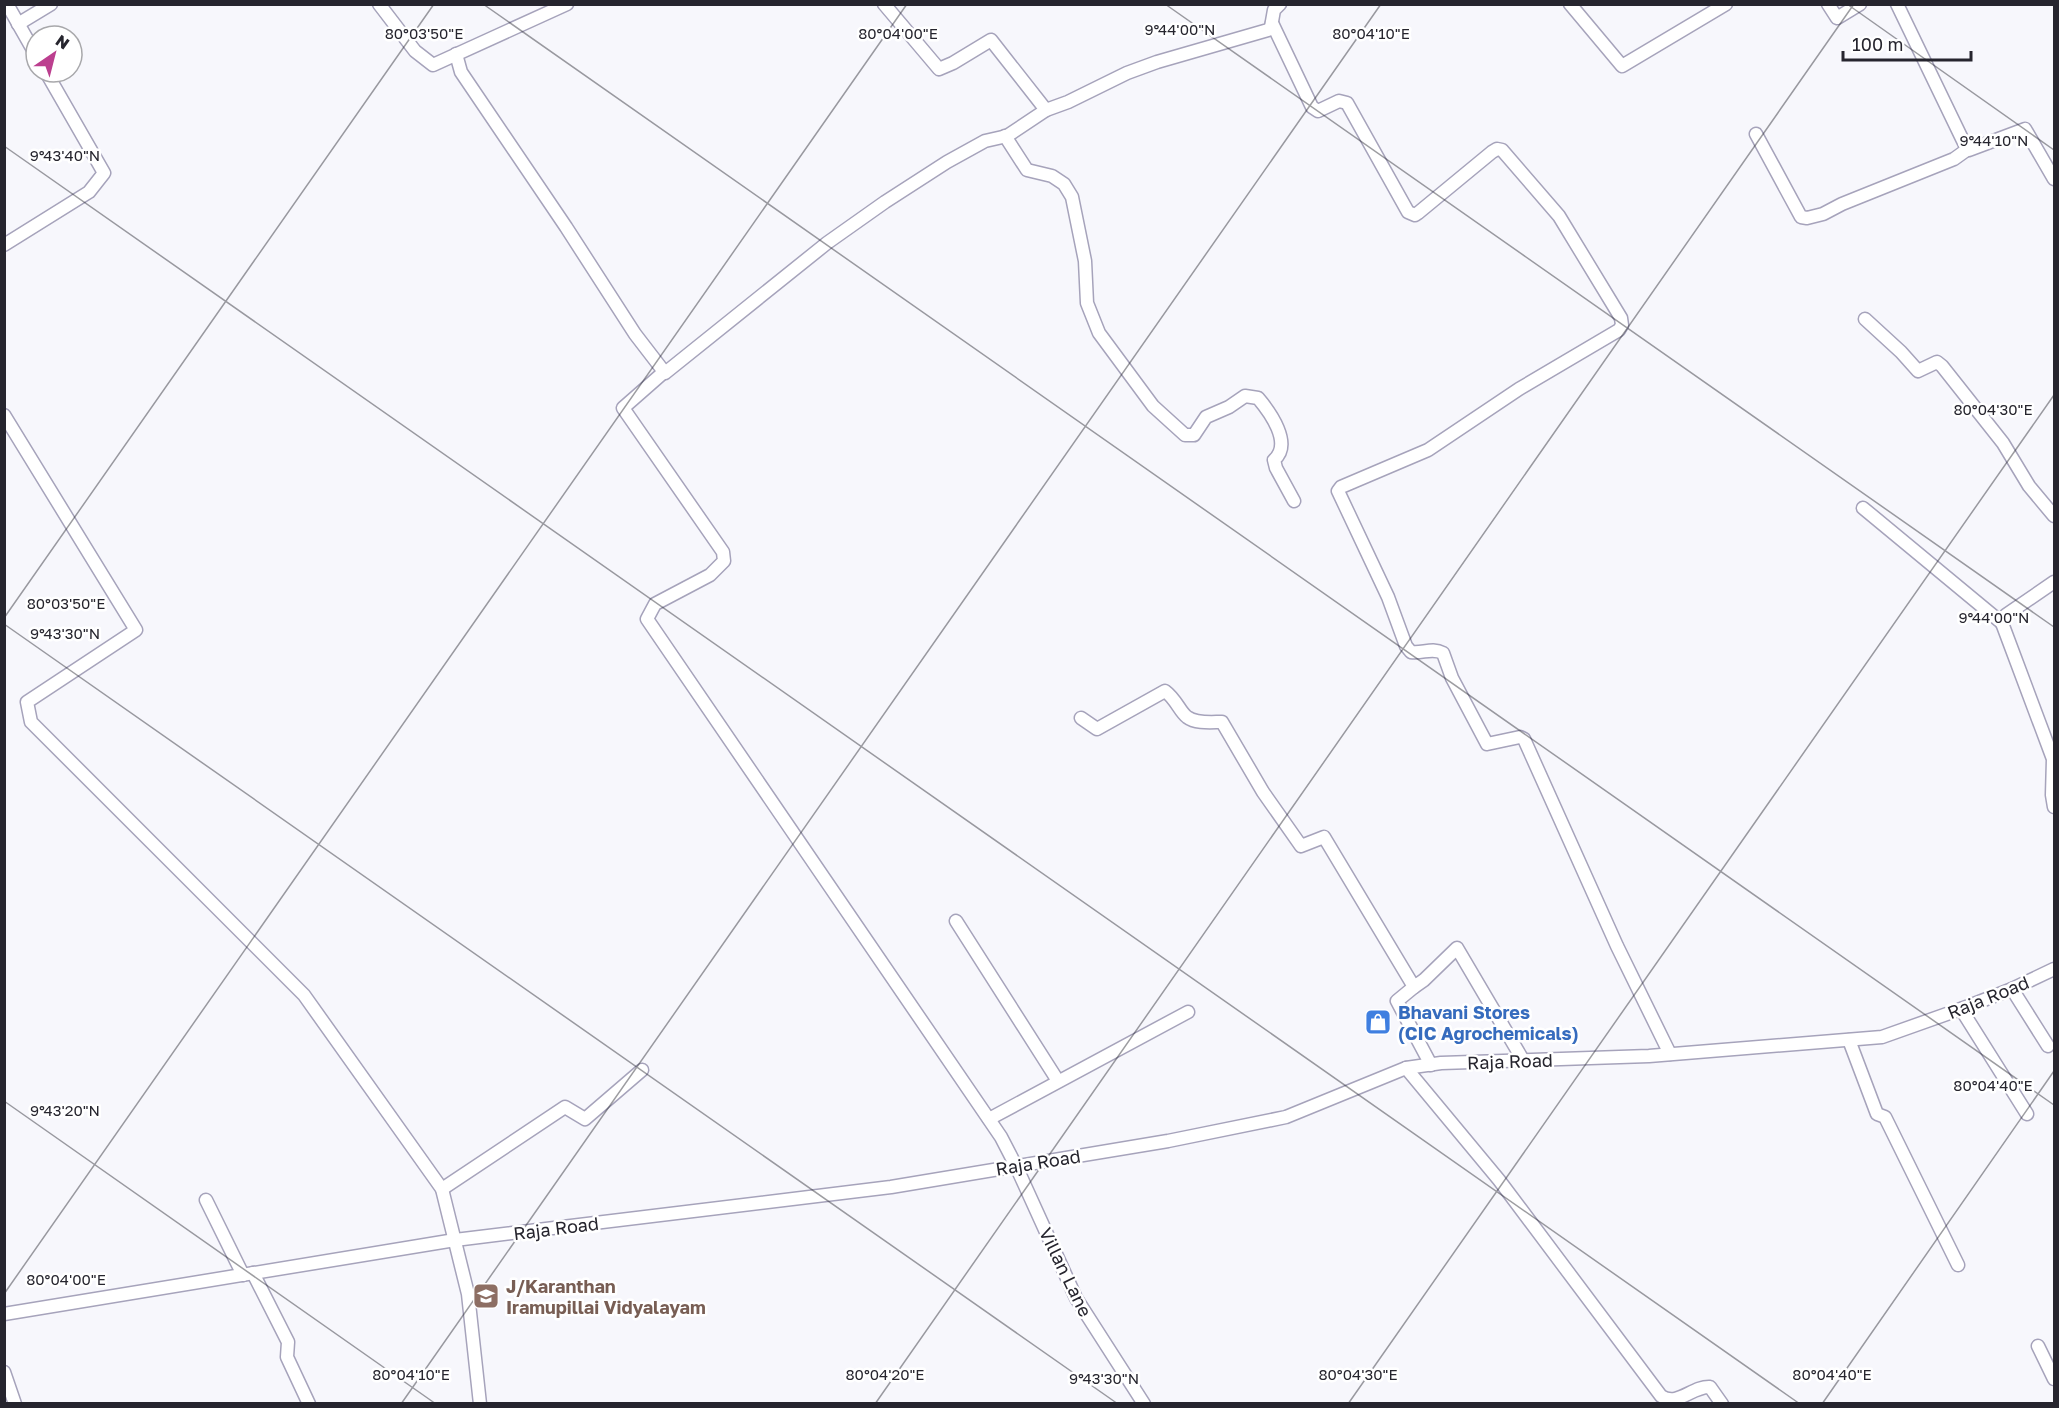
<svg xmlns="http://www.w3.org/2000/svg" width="2059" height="1408" viewBox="0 0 2059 1408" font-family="'Golos Text',sans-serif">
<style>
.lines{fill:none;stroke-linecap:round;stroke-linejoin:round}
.minor-casing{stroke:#a6a3bb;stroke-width:15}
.minor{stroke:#fff;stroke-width:12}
.ticks{fill:none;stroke:#26252e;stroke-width:1.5;stroke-opacity:0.45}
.labels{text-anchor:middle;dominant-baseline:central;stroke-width:5;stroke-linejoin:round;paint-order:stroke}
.street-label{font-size:18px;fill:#26252e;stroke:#fff}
.shop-label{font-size:18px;font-weight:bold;fill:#366cbe;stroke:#fff;text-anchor:start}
.education-label{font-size:18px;font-weight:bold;fill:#785e54;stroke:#fff;text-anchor:start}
.ticks-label{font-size:15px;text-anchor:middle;fill:#26252e;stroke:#fff;stroke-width:5;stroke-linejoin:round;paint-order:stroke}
</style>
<rect width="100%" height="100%" fill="#f7f7fc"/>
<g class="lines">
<defs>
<g id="minor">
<path d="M 7,4 L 36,55"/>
<path d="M 379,4 L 415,51 L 433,65 L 567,4"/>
<path d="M 884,4 L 939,69 L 953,63 L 991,40 L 1046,110"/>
<path d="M 1570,4 L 1622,66 L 1726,4"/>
<path d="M 1828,4 L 1837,18 L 1860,4"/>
<path d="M 1897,4 L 1966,147 L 1969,150 L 2025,129 L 2054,179"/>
<path d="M 1272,23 L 1312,107 L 1318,111 L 1339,101 L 1347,103 L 1408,212 L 1415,215 L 1418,213 L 1492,152 L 1497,149 L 1502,150 L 1559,216 L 1621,318 L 1622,325 L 1619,330 L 1519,389 L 1428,450 L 1341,487 L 1338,491 L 1388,597 L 1406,646 L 1411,652 C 1422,654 1432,647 1443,653 L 1452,678 L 1487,744 L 1520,737 L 1524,739 L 1617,946 L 1670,1054"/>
<path d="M 18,24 L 51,4"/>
<path d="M 456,54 L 461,72 L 566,227 L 635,334 L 665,373 L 827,243 L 885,202 L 947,162 L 985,141 L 1007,136 L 1046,110 L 1068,102 L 1127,73 L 1157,62 L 1268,30 L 1271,27 L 1274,10 L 1280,4"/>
<path d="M 1756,134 L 1801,217 L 1807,218 L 1823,214 L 1842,204 L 1954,159 L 1968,149"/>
<path d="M 1005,136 L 1027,170 L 1052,176 L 1064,184 L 1072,197 L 1085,261 L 1087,303 L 1099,333 L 1153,406 L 1185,435 L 1194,435 L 1206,417 L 1229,407 L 1245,396 L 1258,398 C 1270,412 1293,444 1274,460 L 1276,468 L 1294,501"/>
<path d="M 4,245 L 89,192 L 104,173 L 46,72"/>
<path d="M 1865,319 L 1901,352 L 1918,371 L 1937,362 L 1942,366 L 2003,443 L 2029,486 L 2054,516"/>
<path d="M 664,372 L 623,408 L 723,552 L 724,561 L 710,575 L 655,604 L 647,619 L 1001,1137 L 1016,1166 L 1076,1298 L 1144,1404"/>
<path d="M 4,415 L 136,630 L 27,702 L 31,722 L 304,995 L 442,1189 L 468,1294 L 480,1404"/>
<path d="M 1863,508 L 2002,623"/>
<path d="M 2054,582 L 2006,615 L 2002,623 L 2053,759 L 2052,795 L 2054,807"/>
<path d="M 1081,718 L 1097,729 L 1165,691 C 1176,699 1180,712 1187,717 C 1196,724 1212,722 1222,722 L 1263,792 L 1301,846 L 1324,837 L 1414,987 L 1424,980 L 1457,948 L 1523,1060"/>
<path d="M 956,921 L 1058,1081"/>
<path d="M 1414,987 L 1397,1001 L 1431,1065"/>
<path d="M 2012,989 L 2048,1046"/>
<path d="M 1961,1009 L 2027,1114"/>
<path d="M 1849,1040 L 1877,1114 L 1885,1117 L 1958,1265"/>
<path d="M 1406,1068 L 1499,1180 L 1661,1396 C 1678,1407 1692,1386 1710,1387 L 1722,1404"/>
<path d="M 989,1119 L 1188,1012"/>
<path d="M 442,1189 L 565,1107 L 585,1119 L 642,1070"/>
<path d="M 206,1200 L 243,1275"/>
<path d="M 253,1273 L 288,1342 L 287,1357 L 309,1404"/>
<path d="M 4,1314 L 455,1240 L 891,1187 L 1168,1141 L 1286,1117 L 1406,1068 L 1441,1063 L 1649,1056 L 1882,1037 L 1961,1009 L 2012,989 L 2054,969"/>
<path d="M 2038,1346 L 2054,1379"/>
<path d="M 4,1372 L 15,1404"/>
</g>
</defs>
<!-- minor casing -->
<use href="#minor" class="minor-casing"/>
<!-- minor -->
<use href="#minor" class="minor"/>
</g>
<!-- ticks -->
<path class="ticks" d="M 483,4 L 2054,1105M 1165,4 L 2054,627M 1847,4 L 2054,150M 4,146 L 1800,1404M 4,618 L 434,4M 4,624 L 1118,1404M 4,1101 L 436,1404M 4,1294 L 907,4M 401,1404 L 1381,4M 875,1404 L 1854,4M 1348,1404 L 2054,395M 1822,1404 L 2054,1071"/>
<!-- icons -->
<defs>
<symbol id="shop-square" viewBox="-11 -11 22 22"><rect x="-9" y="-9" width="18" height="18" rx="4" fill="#3f7fe0" stroke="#fff"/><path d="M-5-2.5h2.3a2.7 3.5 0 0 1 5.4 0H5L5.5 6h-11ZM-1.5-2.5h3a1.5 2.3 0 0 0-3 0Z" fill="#fff"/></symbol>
<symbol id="school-square" viewBox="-11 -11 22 22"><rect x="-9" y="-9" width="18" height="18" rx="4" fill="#8d6e63" stroke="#fff"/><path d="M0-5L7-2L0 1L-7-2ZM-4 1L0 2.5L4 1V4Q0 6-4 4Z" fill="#fff"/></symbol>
</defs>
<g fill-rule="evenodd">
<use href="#shop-square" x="1363" y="1007" width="30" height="30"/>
<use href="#school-square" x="471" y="1281" width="30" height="30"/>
</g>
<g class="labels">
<!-- street labels -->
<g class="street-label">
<text transform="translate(1988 997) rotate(-22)">Raja Road</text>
<text transform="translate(1510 1061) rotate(-2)">Raja Road</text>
<text transform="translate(1038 1162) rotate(-9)">Raja Road</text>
<text transform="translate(556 1228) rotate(-7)">Raja Road</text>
<text transform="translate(1066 1272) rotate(64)">Villan Lane</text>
</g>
<!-- shop labels -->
<g class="shop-label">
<text x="1398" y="1012">Bhavani Stores<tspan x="1398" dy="21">(CIC Agrochemicals)</tspan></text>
</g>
<!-- education labels -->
<g class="education-label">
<text x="506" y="1286">J/Karanthan<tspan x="506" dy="21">Iramupillai Vidyalayam</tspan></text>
</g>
</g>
<g class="ticks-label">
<text x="1180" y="35">9°44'00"N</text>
<text x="424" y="39">80°03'50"E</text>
<text x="898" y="39">80°04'00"E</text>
<text x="1371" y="39">80°04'10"E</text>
<text x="1994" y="146">9°44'10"N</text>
<text x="65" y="161">9°43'40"N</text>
<text x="1993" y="415">80°04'30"E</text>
<text x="66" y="609">80°03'50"E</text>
<text x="1994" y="623">9°44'00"N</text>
<text x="65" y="639">9°43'30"N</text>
<text x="1993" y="1091">80°04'40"E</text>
<text x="65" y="1116">9°43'20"N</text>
<text x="66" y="1285">80°04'00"E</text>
<text x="411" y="1380">80°04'10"E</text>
<text x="885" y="1380">80°04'20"E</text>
<text x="1358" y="1380">80°04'30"E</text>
<text x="1832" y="1380">80°04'40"E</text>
<text x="1104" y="1384">9°43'30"N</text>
</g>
<!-- border -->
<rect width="2059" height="1408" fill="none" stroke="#26252e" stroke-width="12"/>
<!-- north arrow -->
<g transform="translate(54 54) rotate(35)"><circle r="28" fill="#ffffff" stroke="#a8a8ab" stroke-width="1.5"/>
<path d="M0-4.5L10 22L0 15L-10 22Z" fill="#bc3f8f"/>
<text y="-9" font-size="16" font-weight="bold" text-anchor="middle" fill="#26252e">N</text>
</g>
<!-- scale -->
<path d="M1843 51v9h128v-9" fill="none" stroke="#26252e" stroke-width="3"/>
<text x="1852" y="51" font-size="18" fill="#26252e" stroke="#ffffff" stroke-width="4.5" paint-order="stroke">100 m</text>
</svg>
